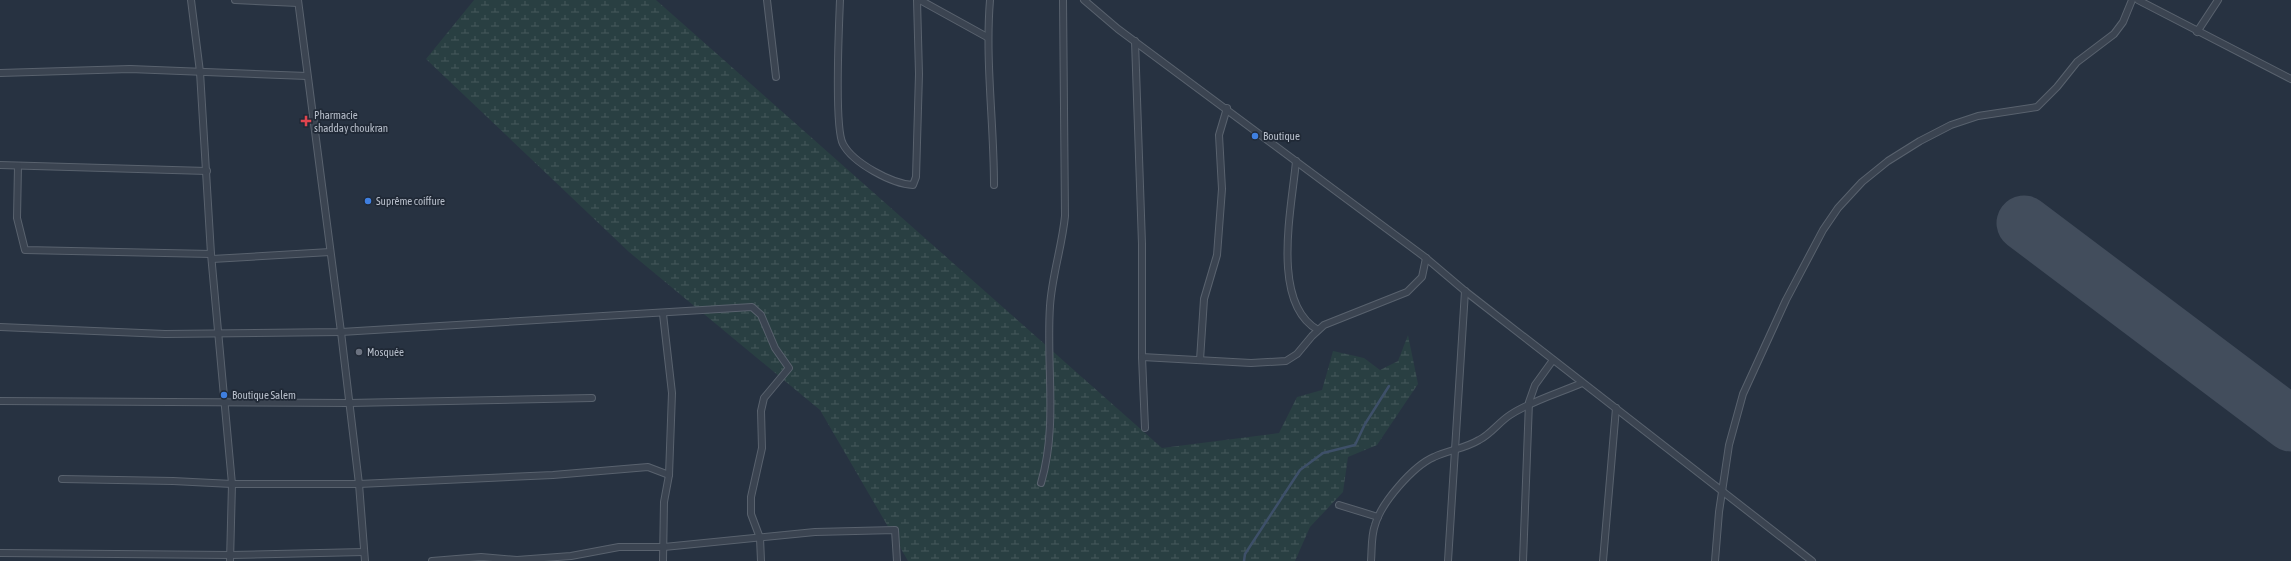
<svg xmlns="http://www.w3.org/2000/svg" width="2291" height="561" viewBox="0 0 2291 561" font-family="'Asap Condensed',sans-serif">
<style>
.wetland{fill:url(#wetland-marsh)}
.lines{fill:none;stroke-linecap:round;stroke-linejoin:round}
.stream{stroke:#3e5069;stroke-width:2.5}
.runway{stroke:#424d5c;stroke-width:55}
.street-casing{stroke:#59626e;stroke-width:8}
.street{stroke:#3b4451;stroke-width:6}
.health-dot{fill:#e0444e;stroke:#202936;stroke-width:1.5}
.shop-dot{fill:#3f7fe0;stroke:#202936;stroke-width:1.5}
.worship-dot{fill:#6b7280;stroke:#202936;stroke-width:1.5}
.labels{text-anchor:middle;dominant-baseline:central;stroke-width:3.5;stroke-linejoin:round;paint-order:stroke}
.poi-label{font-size:11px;fill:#b8bfcb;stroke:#202936;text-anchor:start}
</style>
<defs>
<pattern id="wetland-marsh" width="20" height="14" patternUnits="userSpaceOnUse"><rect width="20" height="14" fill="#293f42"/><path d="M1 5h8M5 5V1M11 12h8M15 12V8" fill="none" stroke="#46595c"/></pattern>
</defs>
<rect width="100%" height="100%" fill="#273241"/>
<!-- wetland -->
<path class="wetland" d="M 474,0 L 656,0 L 1162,448 L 1279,433 L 1297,397 L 1322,390 L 1333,351 L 1364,358 L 1380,370 L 1398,361 L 1408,335 L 1418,384 L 1377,445 L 1348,457 L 1343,492 L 1310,527 L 1295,561 L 908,561 L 820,410 L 629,252 L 426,59 Z"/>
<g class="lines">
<!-- stream -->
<path class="stream" d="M 1244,561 L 1245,554 L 1300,470 L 1323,453 L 1355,445 L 1365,424 L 1389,386"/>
<!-- runway -->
<path class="runway" d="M 2024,223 L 2291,424"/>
<defs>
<g id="street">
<path d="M 191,0 L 200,72 L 211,254 L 232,484 L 230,561"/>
<path d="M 235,0 L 298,3"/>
<path d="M 298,0 L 341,332 L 359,484 L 365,561"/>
<path d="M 767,0 L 776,77"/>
<path d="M 840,0 C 839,25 834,128 843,144 C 853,163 892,184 913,185 L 916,177 L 919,74 L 917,0"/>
<path d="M 920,0 L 987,37"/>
<path d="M 990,0 C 985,61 994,123 994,185"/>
<path d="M 1084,0 L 1118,29 L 1426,258 L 1465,291 L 1812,561"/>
<path d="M 2138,0 L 2291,79"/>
<path d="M 2197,32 L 2218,0"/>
<path d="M 1135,41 L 1142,244 L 1142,357 L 1251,363 L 1286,361 L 1297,354 L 1312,336 L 1324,325 L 1407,292 L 1422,277 L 1426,258"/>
<path d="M 0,73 L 130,69 L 307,76"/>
<path d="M 1296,161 C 1292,207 1270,303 1318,330"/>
<path d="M 0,165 L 207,171"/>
<path d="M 18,166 L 17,218 L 25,250 L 211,254"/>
<path d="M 212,259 L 330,252"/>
<path d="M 0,327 L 165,334 L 341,332 L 752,307 L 761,315 L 775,348 L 789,368 L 764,398 L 761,411 L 762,448 L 751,497 L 751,514 L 760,538 L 761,561"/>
<path d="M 1142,357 L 1145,428"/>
<path d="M 1200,360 L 1204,299 L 1217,255 L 1222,189 L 1219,135 L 1227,108"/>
<path d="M 0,401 L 349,403 L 592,398"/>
<path d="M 62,479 L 173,481 L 232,484 L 359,484 L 553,475 L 648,467 L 669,475"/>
<path d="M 1041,483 C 1058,426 1046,365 1050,306 C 1052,275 1062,247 1065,216 L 1063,0"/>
<path d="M 1339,505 L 1378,517"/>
<path d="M 0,553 L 231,555 L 364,552"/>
<path d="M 432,561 L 481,557 L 517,560 L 571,556 L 619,547 L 664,547 L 815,532 L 895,530 L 897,561"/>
<path d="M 663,561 L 664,502 L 669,475 L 672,393 L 663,314"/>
<path d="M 1371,561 C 1372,549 1371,536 1375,525 C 1381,503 1413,466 1434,457 C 1449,450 1464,449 1479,440 C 1491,434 1499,422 1510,415 C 1531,401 1559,393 1582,383"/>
<path d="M 1448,561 L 1465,291"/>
<path d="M 1523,561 L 1529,402 L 1535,385 L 1553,360"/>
<path d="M 1603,561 L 1616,408"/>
<path d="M 1715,561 L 1719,512 L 1729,445 L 1743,394 L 1786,300 L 1823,230 L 1838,208 L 1862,182 L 1888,161 L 1920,141 L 1951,125 L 1978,116 L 2037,107 L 2057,87 L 2077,62 L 2114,34 L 2123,22 L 2132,0"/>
</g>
</defs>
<!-- street casing -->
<use href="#street" class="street-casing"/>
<!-- street -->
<use href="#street" class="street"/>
</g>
<!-- markers -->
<path class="health-dot" d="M304 115h4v4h4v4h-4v4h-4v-4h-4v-4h4z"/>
<g class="shop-dot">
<circle cx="1255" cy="136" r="4"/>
<circle cx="368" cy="201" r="4"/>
<circle cx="224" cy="395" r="4"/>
</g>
<circle class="worship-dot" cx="359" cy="352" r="4"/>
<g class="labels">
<!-- poi labels -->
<g class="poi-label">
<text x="314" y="115">Pharmacie<tspan x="314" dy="13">shadday choukran</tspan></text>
<text x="1263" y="136">Boutique</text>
<text x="376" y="201">Suprême coiffure</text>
<text x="367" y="352">Mosquée</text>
<text x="232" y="395">Boutique Salem</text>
</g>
</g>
</svg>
